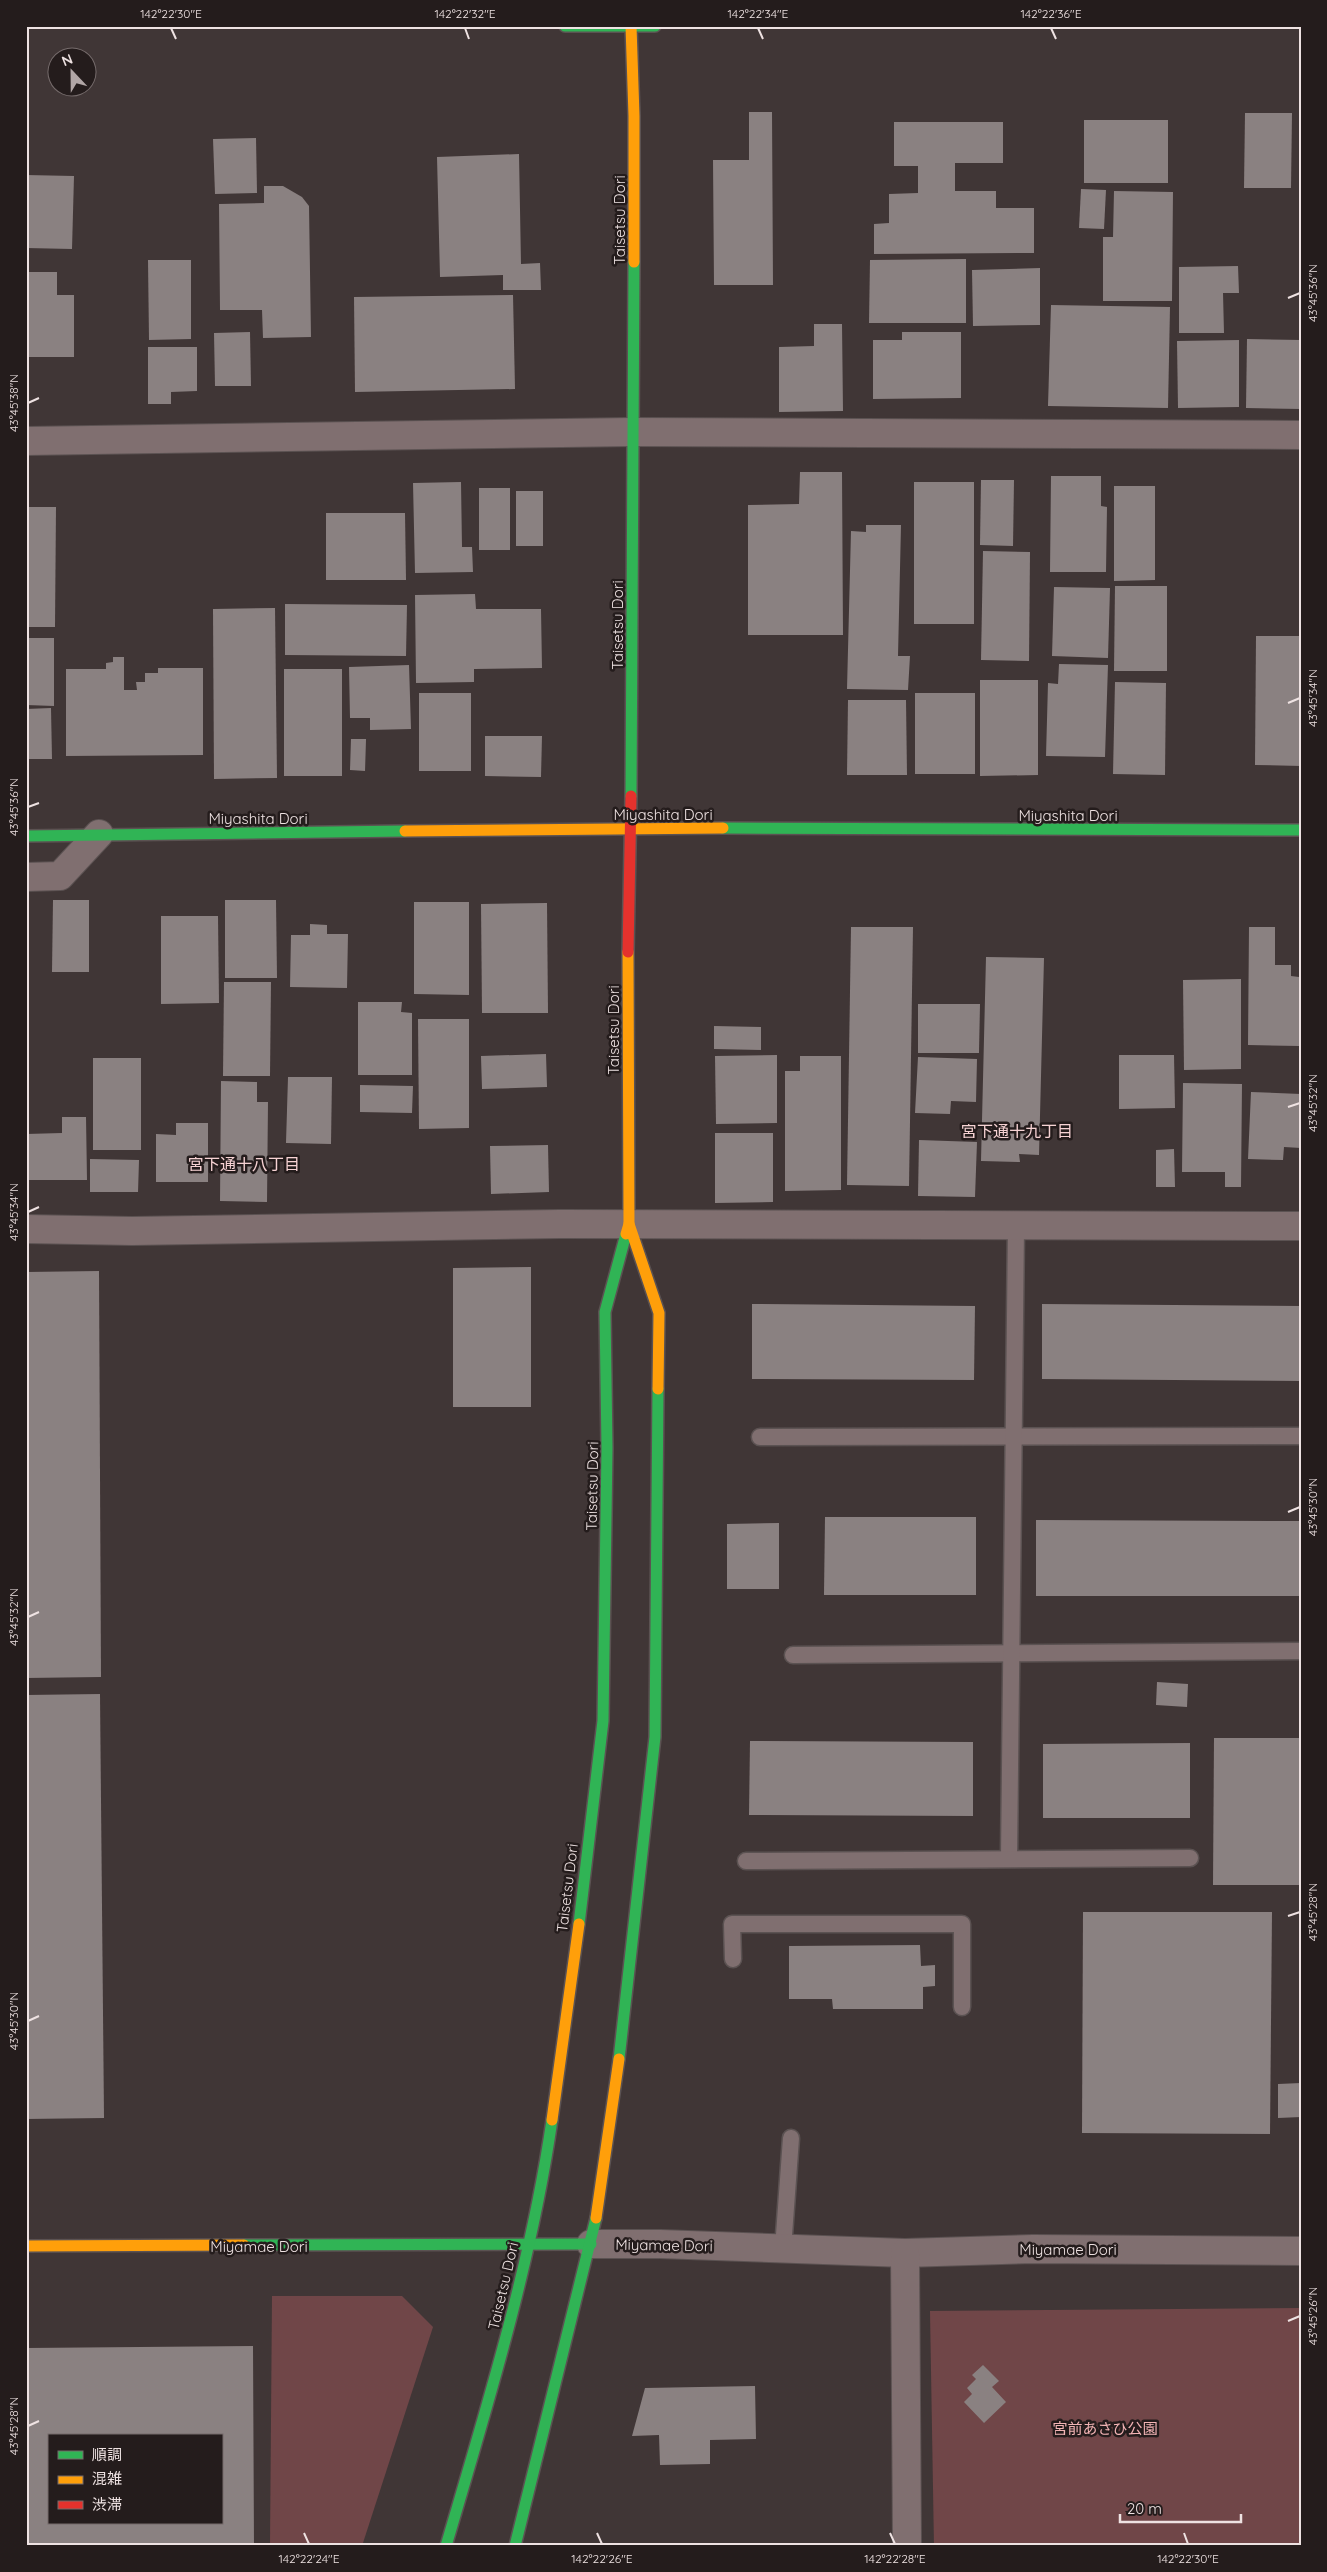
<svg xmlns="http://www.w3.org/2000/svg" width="1327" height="2572" viewBox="0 0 1327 2572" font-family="Quicksand,'Noto Sans JP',sans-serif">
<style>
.green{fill:#704648}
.building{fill:#8a8181;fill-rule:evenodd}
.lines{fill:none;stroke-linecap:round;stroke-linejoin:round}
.lane-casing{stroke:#5b5252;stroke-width:19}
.street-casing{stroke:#5b5252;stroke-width:30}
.fast-casing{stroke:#5b5252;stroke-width:14}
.slow-casing{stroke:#5b5252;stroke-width:14}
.jam-casing{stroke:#5b5252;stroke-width:14}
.lane{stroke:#806f70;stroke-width:16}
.street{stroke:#806f70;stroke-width:28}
.fast{stroke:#30b455;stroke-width:11}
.slow{stroke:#ff9f0a;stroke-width:11}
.jam{stroke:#e5322d;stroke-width:11}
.ticks{fill:none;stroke:#eee2e2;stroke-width:2}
.labels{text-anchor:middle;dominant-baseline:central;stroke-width:5;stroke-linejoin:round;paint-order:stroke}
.street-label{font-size:15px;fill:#eee2e2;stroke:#241c1c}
.park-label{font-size:15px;fill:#f3b4b5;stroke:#241c1c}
.neighbourhood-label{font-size:16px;fill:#f6d2d3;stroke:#241c1c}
.neatline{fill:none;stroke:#eee2e2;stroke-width:2}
.ticks-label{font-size:12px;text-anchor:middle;fill:#eee2e2}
</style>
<rect width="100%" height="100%" fill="#403636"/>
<!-- green -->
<g class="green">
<path d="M 272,2296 L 402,2296 L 433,2327 L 362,2546 L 270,2546 Z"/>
<path d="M 1301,2308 L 1301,2546 L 934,2546 L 930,2311 Z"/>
</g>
<!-- building -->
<g class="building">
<path d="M 749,112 L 772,112 L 773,285 L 714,285 L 713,160 L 749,160 Z"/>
<path d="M 1245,113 L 1292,113 L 1291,188 L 1244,188 Z"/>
<rect x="1084" y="120" width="84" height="63"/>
<path d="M 894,122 L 1003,122 L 1003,163 L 955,163 L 955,191 L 996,191 L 996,208 L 1034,208 L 1034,253 L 874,254 L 874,224 L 889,223 L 889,194 L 918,193 L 918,166 L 894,166 Z"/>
<path d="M 256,138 L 257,193 L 215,194 L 213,139 Z"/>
<path d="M 519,154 L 521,264 L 540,263 L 541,290 L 503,290 L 503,275 L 440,277 L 437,157 Z"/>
<path d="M 26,175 L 74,176 L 72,249 L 26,248 Z"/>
<path d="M 264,186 L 283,186 L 302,197 L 309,206 L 311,337 L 263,338 L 262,310 L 220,310 L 219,204 L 264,203 Z"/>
<path d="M 1081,189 L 1106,190 L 1104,229 L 1079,228 Z"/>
<path d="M 1114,191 L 1173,192 L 1172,301 L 1103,301 L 1103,237 L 1113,237 Z"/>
<path d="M 966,259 L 966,323 L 869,323 L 870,260 Z"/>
<path d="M 148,260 L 191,260 L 191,339 L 149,340 Z"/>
<path d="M 1238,266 L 1239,293 L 1223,293 L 1224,333 L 1179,333 L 1179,267 Z"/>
<path d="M 1040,268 L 1040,325 L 973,326 L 972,270 Z"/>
<path d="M 26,272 L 57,272 L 57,295 L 74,295 L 74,357 L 26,357 Z"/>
<path d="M 513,295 L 515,389 L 355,392 L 354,297 Z"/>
<path d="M 1051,305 L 1170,307 L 1168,408 L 1048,406 Z"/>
<path d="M 814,324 L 842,324 L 843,411 L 779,412 L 779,347 L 814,346 Z"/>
<path d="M 250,332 L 251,386 L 215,386 L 214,333 Z"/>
<path d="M 902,332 L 961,332 L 961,398 L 873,399 L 873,340 L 902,340 Z"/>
<path d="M 1247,339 L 1301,340 L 1301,409 L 1246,408 Z"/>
<path d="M 1239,340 L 1239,407 L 1178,408 L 1177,341 Z"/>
<path d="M 148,347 L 197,347 L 197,391 L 171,392 L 171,404 L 148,404 Z"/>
<path d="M 800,472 L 842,472 L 843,635 L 748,635 L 748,505 L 799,504 Z"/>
<path d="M 1051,476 L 1101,476 L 1101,506 L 1107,507 L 1106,572 L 1050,572 Z"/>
<path d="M 981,480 L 1014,480 L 1013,546 L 980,545 Z"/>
<path d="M 461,482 L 462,547 L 472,547 L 473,572 L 415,573 L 413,483 Z"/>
<rect x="914" y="482" width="60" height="142"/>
<path d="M 1114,486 L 1155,486 L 1155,580 L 1114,581 Z"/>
<rect x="479" y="488" width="31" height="62"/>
<rect x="516" y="491" width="27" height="55"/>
<path d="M 26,507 L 56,507 L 55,627 L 26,627 Z"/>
<path d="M 326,513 L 405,513 L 406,580 L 326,580 Z"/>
<path d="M 866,525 L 901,525 L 898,656 L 910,656 L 908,690 L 847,689 L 851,531 L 866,532 Z"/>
<path d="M 983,551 L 1030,552 L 1029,661 L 981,660 Z"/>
<path d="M 1115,586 L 1167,586 L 1167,671 L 1114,671 Z"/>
<path d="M 1054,587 L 1110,588 L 1108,658 L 1052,656 Z"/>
<path d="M 475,594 L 476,609 L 541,609 L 542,668 L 474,669 L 474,682 L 416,683 L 415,595 Z"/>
<path d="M 285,604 L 407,605 L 406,656 L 285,655 Z"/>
<path d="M 275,608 L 277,778 L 214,779 L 213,609 Z"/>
<path d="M 1256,636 L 1301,636 L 1301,766 L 1255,765 Z"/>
<path d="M 26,638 L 54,638 L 54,706 L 26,705 Z"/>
<path d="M 113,657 L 124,657 L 124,690 L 137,690 L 136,682 L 145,682 L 145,673 L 158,673 L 158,668 L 203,668 L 203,755 L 66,756 L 66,669 L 106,669 L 106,663 L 113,662 Z"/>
<path d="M 1059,664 L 1108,665 L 1105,757 L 1046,756 L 1048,683 L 1058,684 Z"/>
<path d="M 409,665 L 411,729 L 370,730 L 370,718 L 350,718 L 349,667 Z"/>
<rect x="284" y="669" width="58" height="107"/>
<path d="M 980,680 L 1038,680 L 1038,775 L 980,776 Z"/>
<path d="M 1115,682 L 1166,683 L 1165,775 L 1113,774 Z"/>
<rect x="419" y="693" width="52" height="78"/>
<rect x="915" y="693" width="60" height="81"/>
<path d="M 848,700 L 906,700 L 907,775 L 847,775 Z"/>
<path d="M 51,708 L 52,759 L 26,759 L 26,709 Z"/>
<path d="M 485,736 L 542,736 L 541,777 L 485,776 Z"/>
<path d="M 351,739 L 366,739 L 365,771 L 350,770 Z"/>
<path d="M 53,900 L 89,900 L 89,972 L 52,972 Z"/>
<path d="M 225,900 L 276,900 L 277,978 L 225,978 Z"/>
<path d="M 414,902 L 469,902 L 469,995 L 414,994 Z"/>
<path d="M 547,903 L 548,1013 L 482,1013 L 481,904 Z"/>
<path d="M 161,916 L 218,916 L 219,1003 L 161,1004 Z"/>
<path d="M 310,924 L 327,925 L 327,934 L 348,934 L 347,988 L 290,987 L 291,935 L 310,935 Z"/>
<path d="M 851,927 L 913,927 L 909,1186 L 847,1185 Z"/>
<path d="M 1249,927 L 1275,927 L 1275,965 L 1291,965 L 1291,976 L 1299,977 L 1299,1046 L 1248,1045 Z"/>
<path d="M 986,957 L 1044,958 L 1039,1155 L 1019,1154 L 1020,1162 L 981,1161 Z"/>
<path d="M 1241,979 L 1241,1069 L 1184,1070 L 1183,980 Z"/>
<path d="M 224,982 L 271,982 L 270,1076 L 223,1076 Z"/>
<path d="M 358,1002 L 402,1002 L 401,1012 L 412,1013 L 412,1075 L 358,1075 Z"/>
<path d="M 918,1004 L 980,1004 L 979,1053 L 918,1053 Z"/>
<path d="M 418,1019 L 469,1019 L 469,1128 L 419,1129 Z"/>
<path d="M 714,1026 L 761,1027 L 761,1050 L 714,1049 Z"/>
<path d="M 546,1054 L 547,1087 L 482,1089 L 481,1056 Z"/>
<path d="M 777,1055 L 777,1123 L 716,1124 L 715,1056 Z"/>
<path d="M 1119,1055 L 1174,1055 L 1175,1108 L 1119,1109 Z"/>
<path d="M 800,1056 L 841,1056 L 841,1190 L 785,1191 L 785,1071 L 800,1071 Z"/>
<path d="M 918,1057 L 977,1059 L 976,1102 L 951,1101 L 950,1114 L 915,1113 Z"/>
<rect x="93" y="1058" width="48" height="92"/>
<path d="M 288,1077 L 332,1077 L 331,1144 L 286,1143 Z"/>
<path d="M 221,1081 L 257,1082 L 257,1102 L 268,1102 L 267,1202 L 220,1201 Z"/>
<path d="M 1183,1083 L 1242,1084 L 1241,1187 L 1225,1187 L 1225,1172 L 1182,1172 Z"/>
<path d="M 360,1085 L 413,1086 L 412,1113 L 360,1112 Z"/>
<path d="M 1251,1092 L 1301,1094 L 1301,1148 L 1284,1147 L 1283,1160 L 1248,1159 Z"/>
<path d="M 62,1117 L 86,1117 L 87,1180 L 26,1180 L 26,1134 L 62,1133 Z"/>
<path d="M 176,1123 L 208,1123 L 208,1182 L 156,1182 L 156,1134 L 176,1135 Z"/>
<path d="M 715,1133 L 773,1133 L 773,1202 L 715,1203 Z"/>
<path d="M 919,1140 L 977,1142 L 975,1197 L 918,1196 Z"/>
<path d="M 548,1145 L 549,1192 L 491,1194 L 490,1146 Z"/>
<path d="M 1174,1149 L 1175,1187 L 1156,1187 L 1156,1150 Z"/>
<path d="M 90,1159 L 139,1160 L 138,1192 L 90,1192 Z"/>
<path d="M 531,1267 L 531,1407 L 453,1407 L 453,1268 Z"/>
<path d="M 99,1271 L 101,1677 L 26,1678 L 26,1272 Z"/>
<path d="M 752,1304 L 975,1306 L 974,1380 L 752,1379 Z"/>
<path d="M 1042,1304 L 1301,1306 L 1301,1381 L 1042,1379 Z"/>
<path d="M 825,1517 L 976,1517 L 976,1595 L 824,1595 Z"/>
<path d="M 1036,1520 L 1301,1521 L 1301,1596 L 1036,1596 Z"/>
<path d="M 779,1523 L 779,1589 L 727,1589 L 727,1524 Z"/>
<path d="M 1157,1682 L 1188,1684 L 1187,1707 L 1156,1705 Z"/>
<path d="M 100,1694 L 104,2118 L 26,2119 L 26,1695 Z"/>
<path d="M 1214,1738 L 1301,1738 L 1301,1885 L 1213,1885 Z"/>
<path d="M 750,1741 L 973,1742 L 973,1816 L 749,1815 Z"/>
<path d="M 1190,1743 L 1190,1818 L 1043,1818 L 1043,1744 Z"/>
<path d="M 1083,1912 L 1272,1912 L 1270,2134 L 1082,2133 Z"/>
<path d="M 920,1945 L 921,1966 L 935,1965 L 935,1986 L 923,1987 L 923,2009 L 833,2009 L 832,1999 L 789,1999 L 789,1946 Z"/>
<path d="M 1301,2083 L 1301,2117 L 1278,2118 L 1278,2084 Z"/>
<path d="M 253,2346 L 254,2546 L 26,2546 L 26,2348 ZM 49,2436 L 221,2436 L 221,2523 L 49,2523 Z"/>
<path d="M 983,2365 L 999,2381 L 992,2387 L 1006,2402 L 984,2423 L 964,2402 L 972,2394 L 967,2388 L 976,2379 L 972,2375 Z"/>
<path d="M 755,2386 L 756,2439 L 710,2440 L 710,2464 L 660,2465 L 659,2435 L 632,2436 L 645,2388 Z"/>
</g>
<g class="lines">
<defs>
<g id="lane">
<path d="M 760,1437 L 1301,1436"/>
<path d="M 793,1655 L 1301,1651"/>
<path d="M 1009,1858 C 1013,1648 1012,1437 1016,1227"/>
<path d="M 746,1861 L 1190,1858"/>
<path d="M 733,1959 L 732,1924 L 962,1924 L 962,2007"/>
<path d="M 783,2249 L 791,2138"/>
</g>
<g id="street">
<path d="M 26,441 L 632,432 L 1301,435"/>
<path d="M 26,877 L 60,876 L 99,834"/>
<path d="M 26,1229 L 132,1231 L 560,1224 L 1301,1226"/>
<path d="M 591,2244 L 660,2244 L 905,2253 L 1033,2249 L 1301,2251"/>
<path d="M 905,2253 L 907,2546"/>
</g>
<g id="fast">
<path d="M 565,26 L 655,26"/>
<path d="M 631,796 L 634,262"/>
<path d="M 723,828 L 1301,830"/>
<path d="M 26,836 L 405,831"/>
<path d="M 579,1924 L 603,1721 L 607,1448 L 605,1312 L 626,1234"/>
<path d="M 619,2059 L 655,1737 L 658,1389"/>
<path d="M 244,2245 L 591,2244"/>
<path d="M 446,2546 C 487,2406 531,2265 552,2120"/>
<path d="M 515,2546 L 596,2218"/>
</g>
<g id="slow">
<path d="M 631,26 L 634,116 L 634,262"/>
<path d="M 405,831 L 723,828"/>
<path d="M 629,1224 L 659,1313 L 658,1389"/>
<path d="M 626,1234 L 629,1224 L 628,952"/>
<path d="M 552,2120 L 579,1924"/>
<path d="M 596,2218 L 619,2059"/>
<path d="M 26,2246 L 244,2245"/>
</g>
<path id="jam" d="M 628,952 L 631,796"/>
</defs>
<!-- lane casing -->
<use href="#lane" class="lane-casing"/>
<!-- street casing -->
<use href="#street" class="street-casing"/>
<!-- fast casing -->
<use href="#fast" class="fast-casing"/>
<!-- slow casing -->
<use href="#slow" class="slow-casing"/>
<!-- jam casing -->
<use href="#jam" class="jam-casing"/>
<!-- lane -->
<use href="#lane" class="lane"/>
<!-- street -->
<use href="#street" class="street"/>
<!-- fast -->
<use href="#fast" class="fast"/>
<!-- slow -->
<use href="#slow" class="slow"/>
<!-- jam -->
<use href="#jam" class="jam"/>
</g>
<!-- ticks -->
<path class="ticks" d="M 171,28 L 176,39M 465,28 L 469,39M 758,28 L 763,39M 1051,28 L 1056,39M 1288,298 L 1300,293M 28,403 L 39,398M 1288,703 L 1300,698M 28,807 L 39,803M 1288,1107 L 1300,1103M 28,1212 L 39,1207M 1288,1512 L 1300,1507M 28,1617 L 39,1612M 1288,1916 L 1300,1912M 28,2021 L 39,2016M 1288,2321 L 1300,2316M 28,2426 L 39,2421M 304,2533 L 309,2544M 597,2533 L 602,2544M 890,2533 L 895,2544M 1184,2533 L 1188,2544"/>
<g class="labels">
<!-- street labels -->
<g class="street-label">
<text transform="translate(619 220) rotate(-90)">Taisetsu Dori</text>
<text transform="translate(617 625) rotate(-90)">Taisetsu Dori</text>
<text x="663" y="814">Miyashita Dori</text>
<text x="1068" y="815">Miyashita Dori</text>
<text x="258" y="818">Miyashita Dori</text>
<text transform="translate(613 1030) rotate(-90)">Taisetsu Dori</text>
<text transform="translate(592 1486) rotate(-89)">Taisetsu Dori</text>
<text transform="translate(567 1888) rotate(-83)">Taisetsu Dori</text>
<text transform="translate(664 2245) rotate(1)">Miyamae Dori</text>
<text x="259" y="2246">Miyamae Dori</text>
<text x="1068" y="2249">Miyamae Dori</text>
<text transform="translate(503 2286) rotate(-77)">Taisetsu Dori</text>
</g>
<!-- park labels -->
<g class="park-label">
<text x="1105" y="2428">宮前あさひ公園</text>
</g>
<!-- neighbourhood labels -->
<g class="neighbourhood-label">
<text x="1017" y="1131">宮下通十九丁目</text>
<text x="244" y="1164">宮下通十八丁目</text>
</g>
</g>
<!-- border -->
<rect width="1327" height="2572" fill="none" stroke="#241c1c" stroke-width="55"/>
<!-- legend -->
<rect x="48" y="2434" width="175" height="90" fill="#241c1c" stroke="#756b6b"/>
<rect x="58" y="2451" width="25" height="8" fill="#30b455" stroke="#756b6b"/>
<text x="92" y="2460" font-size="15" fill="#eee2e2">順調</text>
<rect x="58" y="2476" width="25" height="8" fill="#ff9f0a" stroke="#756b6b"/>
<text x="92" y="2484" font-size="15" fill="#eee2e2">混雑</text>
<rect x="58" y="2501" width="25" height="8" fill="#e5322d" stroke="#756b6b"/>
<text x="92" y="2510" font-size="15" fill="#eee2e2">渋滞</text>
<!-- north arrow -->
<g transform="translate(72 72) rotate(338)"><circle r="24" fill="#241c1c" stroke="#756b6b"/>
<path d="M0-4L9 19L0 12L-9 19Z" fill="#b1a6a6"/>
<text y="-8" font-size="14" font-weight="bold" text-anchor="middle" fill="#eee2e2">N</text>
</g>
<!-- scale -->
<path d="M1120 2514v8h121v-8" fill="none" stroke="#eee2e2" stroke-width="2.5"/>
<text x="1127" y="2514" font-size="15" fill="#eee2e2" stroke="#241c1c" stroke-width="4" paint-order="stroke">20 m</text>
<rect x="28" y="28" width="1272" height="2516" class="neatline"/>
<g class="ticks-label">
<text x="171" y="18">142°22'30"E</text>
<text x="465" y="18">142°22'32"E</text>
<text x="758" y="18">142°22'34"E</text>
<text x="1051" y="18">142°22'36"E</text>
<text transform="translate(1313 293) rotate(-90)" y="4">43°45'36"N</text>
<text transform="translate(14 403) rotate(-90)" y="4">43°45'38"N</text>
<text transform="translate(1313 698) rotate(-90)" y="4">43°45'34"N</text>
<text transform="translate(14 807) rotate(-90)" y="4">43°45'36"N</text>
<text transform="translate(1313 1103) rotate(-90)" y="4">43°45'32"N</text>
<text transform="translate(14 1212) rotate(-90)" y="4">43°45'34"N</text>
<text transform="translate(1313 1507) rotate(-90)" y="4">43°45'30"N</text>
<text transform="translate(14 1617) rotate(-90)" y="4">43°45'32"N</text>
<text transform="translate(1313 1912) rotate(-90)" y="4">43°45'28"N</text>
<text transform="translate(14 2021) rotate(-90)" y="4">43°45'30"N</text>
<text transform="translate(1313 2316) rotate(-90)" y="4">43°45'26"N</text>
<text transform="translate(14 2426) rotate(-90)" y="4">43°45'28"N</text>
<text x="309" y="2563">142°22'24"E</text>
<text x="602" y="2563">142°22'26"E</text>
<text x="895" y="2563">142°22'28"E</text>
<text x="1188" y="2563">142°22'30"E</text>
</g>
</svg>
